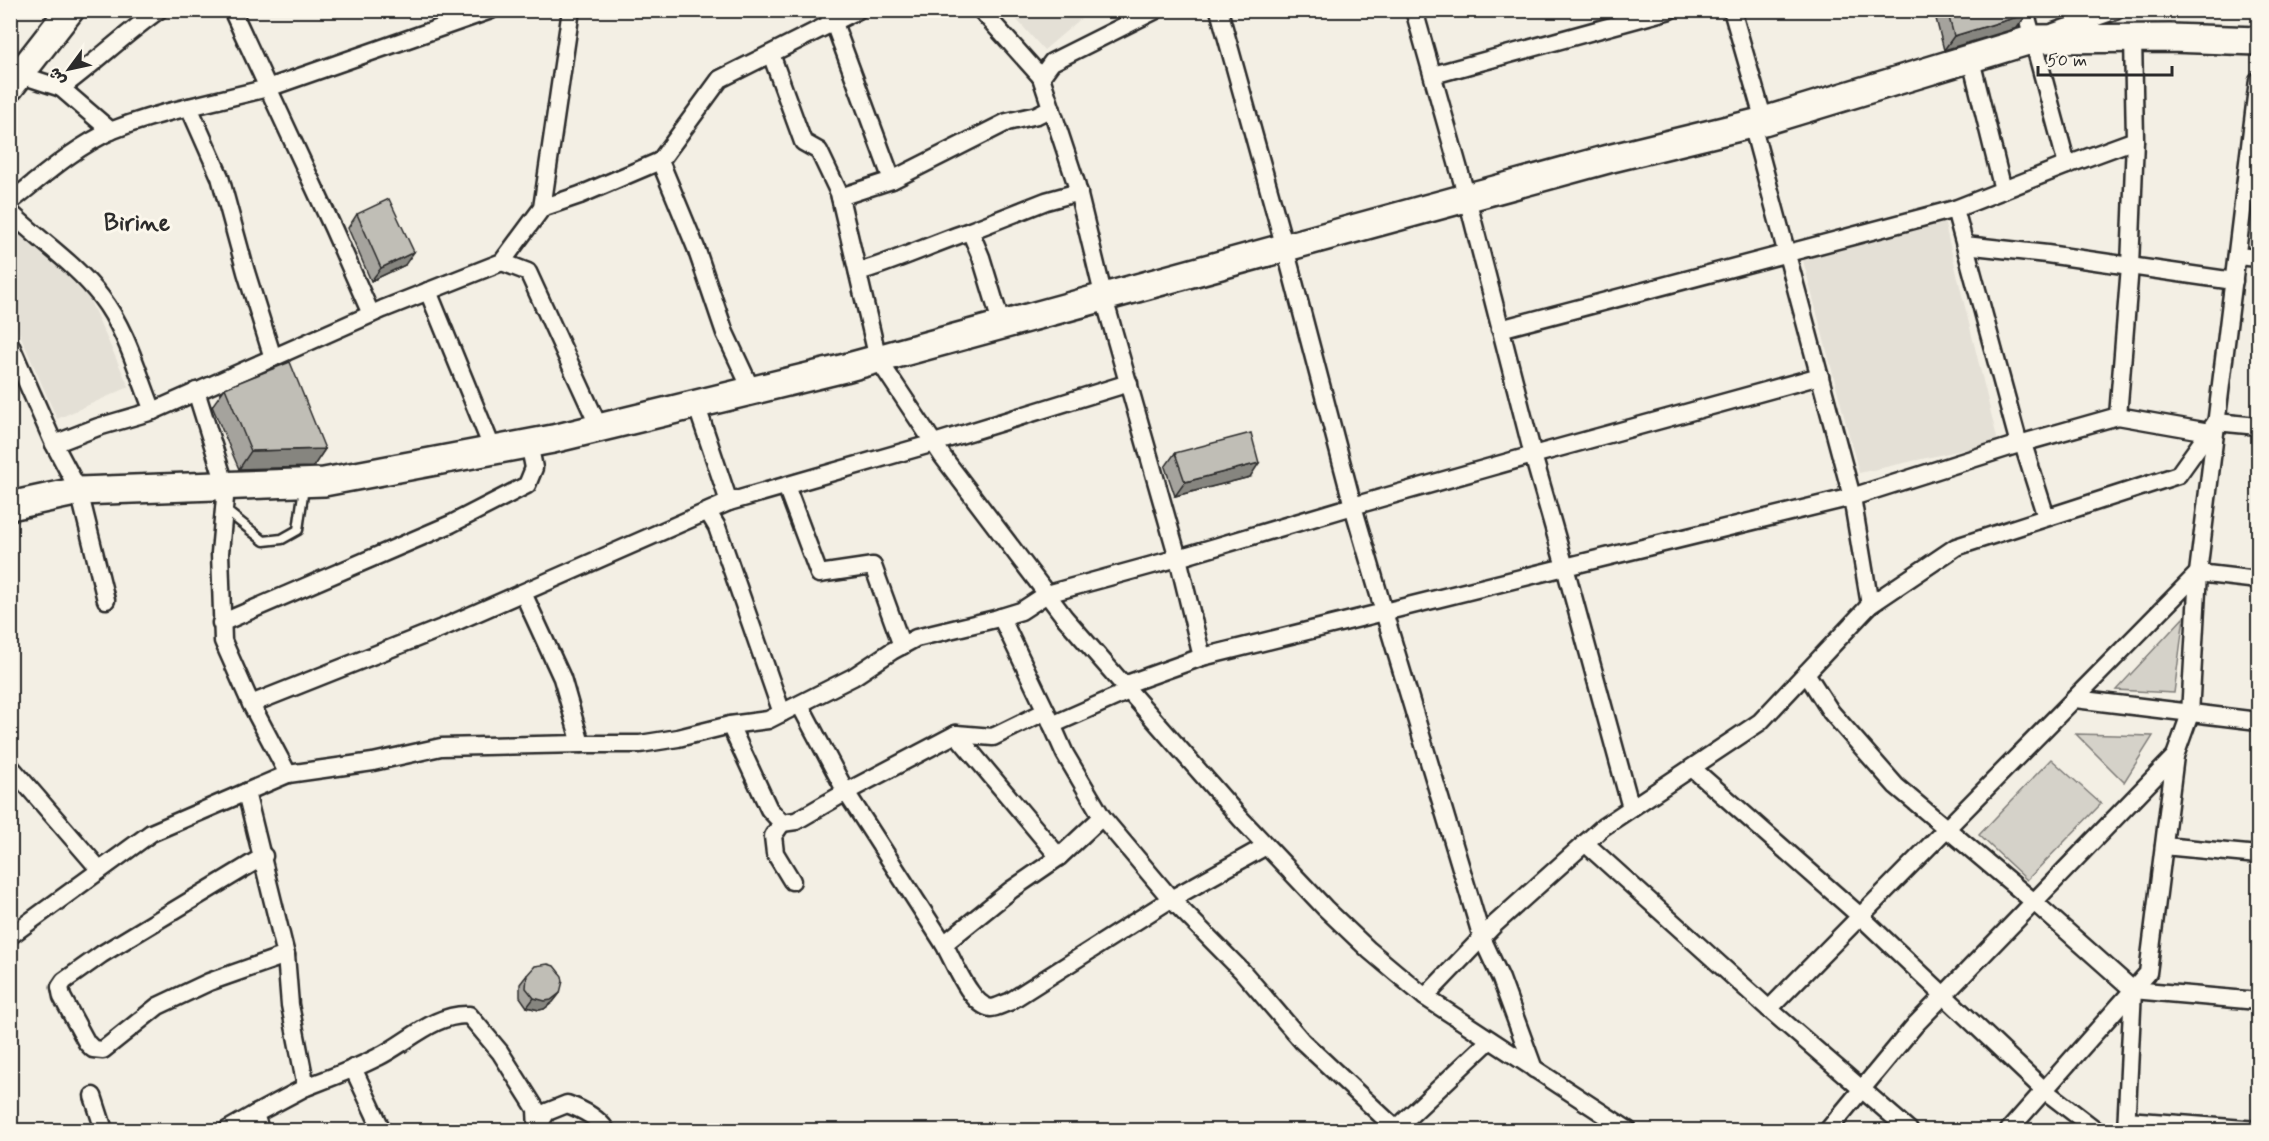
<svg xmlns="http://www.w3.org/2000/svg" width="2269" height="1141" viewBox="0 0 2269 1141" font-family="Mynerve,'Playpen Sans Arabic',sans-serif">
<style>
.built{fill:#e4e0d6}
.green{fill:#d5d2c9;stroke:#807e7a;stroke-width:1.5}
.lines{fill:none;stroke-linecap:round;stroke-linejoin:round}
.service-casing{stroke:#2b2b2b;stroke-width:13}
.minor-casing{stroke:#2b2b2b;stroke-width:21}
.primary-casing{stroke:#2b2b2b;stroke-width:32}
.service{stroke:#fbf7ec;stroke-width:8}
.minor{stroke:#fbf7ec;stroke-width:16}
.primary{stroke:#fbf7ec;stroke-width:27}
.wall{fill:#a5a39d;stroke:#2b2b2b;stroke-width:1.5}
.shaded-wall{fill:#86857f;stroke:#2b2b2b;stroke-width:1.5}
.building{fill:#c0beb6;stroke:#2b2b2b;stroke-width:1.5}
.labels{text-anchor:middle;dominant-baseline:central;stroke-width:6;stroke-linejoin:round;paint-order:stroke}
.district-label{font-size:24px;font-weight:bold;fill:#2b2b2b;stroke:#fbf7ec}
</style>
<rect width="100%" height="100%" fill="#f3efe4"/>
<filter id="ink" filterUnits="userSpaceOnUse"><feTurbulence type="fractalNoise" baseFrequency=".0167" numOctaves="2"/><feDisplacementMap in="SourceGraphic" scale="12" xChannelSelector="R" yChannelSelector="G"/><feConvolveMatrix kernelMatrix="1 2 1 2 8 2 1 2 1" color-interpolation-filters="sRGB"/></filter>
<g filter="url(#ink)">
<!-- built -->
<g class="built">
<path d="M 1009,11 L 1090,11 L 1044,50 Z"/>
<path d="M 1944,221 L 1998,442 L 1859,473 L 1803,260 Z"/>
<path d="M 23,232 L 86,292 L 129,387 L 57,419 L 11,314 L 10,237 Z"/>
</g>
<!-- green -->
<g class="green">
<path d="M 2184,617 L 2174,693 L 2116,690 Z"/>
<path d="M 2076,734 L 2153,736 L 2124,782 Z"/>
<path d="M 2051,759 L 2101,804 L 2027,880 L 1979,835 Z"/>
</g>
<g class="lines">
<defs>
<path id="service" d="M 224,509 L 264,541 L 282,539 L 298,530 L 304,487"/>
<g id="minor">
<path d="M 232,10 L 333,228 L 371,314"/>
<path d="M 826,10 L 834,23 L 892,180 L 840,197"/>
<path d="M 981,10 L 1041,77"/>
<path d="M 1156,10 L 1052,62 L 1041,77 L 1076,183 L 1104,298 L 1178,558 L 1353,506 L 1285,248 L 1219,10"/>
<path d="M 1414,10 L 1467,198 L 1533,455 L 1820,376"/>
<path d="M 1732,10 L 1764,121"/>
<path d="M 2054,32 L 2117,10"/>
<path d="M 771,54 L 803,142 L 819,151 L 839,193 L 878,359 L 943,457 L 1065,618 L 1241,819 L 1325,908 L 1369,950 L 1425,997 L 1628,1130"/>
<path d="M 1971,60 L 2003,190"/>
<path d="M 21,75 L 61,88 C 95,63 125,34 159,10"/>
<path d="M 1433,75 L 1670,10"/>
<path d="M 61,88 L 111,131"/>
<path d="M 660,161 L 720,79 L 858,10"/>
<path d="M 2067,165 L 2135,140 L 2133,38"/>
<path d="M 892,180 L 1007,122 L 1037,115 L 1051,108"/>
<path d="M 10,202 C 43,176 75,147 113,130 C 138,120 163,113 189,107"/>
<path d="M 542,208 L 580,195 L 660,161 L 696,248 L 725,333 L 752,391"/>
<path d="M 1955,209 L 2067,165 L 2025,10"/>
<path d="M 10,212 C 40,241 76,264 101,297 C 126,329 138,374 153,411"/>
<path d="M 1965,245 L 2047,254 L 2234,281"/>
<path d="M 2237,256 L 2258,258"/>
<path d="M 502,262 L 528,272 L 599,427"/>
<path d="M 858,272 C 896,261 932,244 970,231"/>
<path d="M 428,291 L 493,450"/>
<path d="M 1002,326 L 981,257 L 970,231 L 1046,201 L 1079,192"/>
<path d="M 1500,329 L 1955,209 L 2019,444 L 1852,497 C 1819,373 1785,249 1752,124"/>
<path d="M 10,344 L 54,444"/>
<path d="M 273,358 L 246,272 L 220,177 L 189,107 L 268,88 L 491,10"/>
<path d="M 196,391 L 226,487 L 220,553 L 223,641 L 251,704 L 442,628 L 729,502"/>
<path d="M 696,404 L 729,502 L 934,443 L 1129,383"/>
<path d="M 2118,416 L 2130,266 L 2135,140"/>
<path d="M 2019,444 L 2118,416 L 2209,432"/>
<path d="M 2023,444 L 2046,517"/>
<path d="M 786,486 L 819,574 L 873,566 L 902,646"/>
<path d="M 708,512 L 717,527 L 782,713"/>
<path d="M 106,600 L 79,491 L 54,444 L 98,427 L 153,411 L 383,309 L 502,262 L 542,208 L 571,10"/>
<path d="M 221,623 L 451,524 L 527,485 L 534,468 L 529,443"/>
<path d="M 1202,657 L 1384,612 L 1353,506 L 1533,455 L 1565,567 L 1384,612 L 1482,938 L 1501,979 L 1534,1069"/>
<path d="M 1806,673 L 1831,712 L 1896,786 L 2034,902 L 2133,990 L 2258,1001"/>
<path d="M 2075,699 L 2258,721"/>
<path d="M 800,705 L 846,792 L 956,734 L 993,737 L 1046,711 L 1001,617"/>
<path d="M 730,725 L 769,809 L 782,823 L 796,821 L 846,792 L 944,944 L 1011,890 L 1059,857 L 1102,817 L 1065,754 L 1046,711"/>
<path d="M 1052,725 L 1129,691"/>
<path d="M 956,734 L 1059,857"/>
<path d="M 581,744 L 640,744 L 678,738 L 730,725 L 768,720 L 853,677 L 892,651 L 916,638 L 995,619 L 1021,611 L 1047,594 L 1178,558 L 1202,657 L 1124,685"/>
<path d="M 10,766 L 100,870"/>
<path d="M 1692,768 L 1860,916 L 2044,1090 L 2096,1130"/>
<path d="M 288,774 L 373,762 L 441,747 L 581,744 L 562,678 L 523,593"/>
<path d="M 246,792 L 288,774 L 251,704"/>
<path d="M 1631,808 L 1565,567 L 1852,497 L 1870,605"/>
<path d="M 1102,817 L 1171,899 L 1266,846"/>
<path d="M 782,823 L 773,836 L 775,853 L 792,881"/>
<path d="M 1585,843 L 1769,1009 L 1909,1130"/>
<path d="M 2164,846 L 2258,855"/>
<path d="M 264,856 L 102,954 L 64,981 L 60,987 L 62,997 L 87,1043 L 93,1049 L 103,1050 L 158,1006 L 209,982 L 286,955"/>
<path d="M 10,936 L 151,833 L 246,792 L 286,955 L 290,1005 L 306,1087 L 255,1114 L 260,1130"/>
<path d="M 944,944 C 953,960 971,1006 991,1008 C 996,1008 1003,1004 1009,1002 L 1171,899 L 1242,971 L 1302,1041 L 1396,1129 L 1490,1040"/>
<path d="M 1425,997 L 1495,924 L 1603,827 L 1760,722 L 1870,605 L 1956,547 L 2178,475 L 2216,422 L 2258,426"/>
<path d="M 1769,1009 L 2198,573 L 2258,580"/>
<path d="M 353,1068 L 382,1130"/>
<path d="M 306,1087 C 330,1078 355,1069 378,1057 C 407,1043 435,1013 469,1015 L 500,1052 L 536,1109 L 537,1130"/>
<path d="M 93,1096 L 104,1130"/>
<path d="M 2127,1120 L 2258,1130"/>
<path d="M 538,1126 L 547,1112 L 567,1104 C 581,1109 598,1118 606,1130"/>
<path d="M 227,1130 L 255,1114"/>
<path d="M 1828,1130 L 1915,1025 L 2175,756"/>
<path d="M 2009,1130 L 2133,990"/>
<path d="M 2126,1130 L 2133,990 L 2148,973 L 2175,756 L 2190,714 L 2198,573 L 2258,80"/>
</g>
<g id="primary">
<path d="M 10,87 L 70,10"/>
<path d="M 10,506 L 79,491 L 324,482 L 553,439 L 845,368 L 1608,159 L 1764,121 L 2034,39 L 2170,38 L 2258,41"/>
</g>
</defs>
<!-- service casing -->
<use href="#service" class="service-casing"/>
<!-- minor casing -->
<use href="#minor" class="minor-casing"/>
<!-- primary casing -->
<use href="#primary" class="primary-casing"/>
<!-- service -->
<use href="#service" class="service"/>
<!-- minor -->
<use href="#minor" class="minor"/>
<!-- primary -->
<use href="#primary" class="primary"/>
</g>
<!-- wall -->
<g class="wall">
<path d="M 1934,10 L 2026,10 L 2017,28 L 1944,50 L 1934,11 Z"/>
<path d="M 357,214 L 405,265 L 371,281 L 348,228 Z"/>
<path d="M 225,388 L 325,449 L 313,467 L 239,469 L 212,406 Z"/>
<path d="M 1175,453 L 1250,477 L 1175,496 L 1165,467 Z"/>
<path d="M 527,975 L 560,993 L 553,1002 L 544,1009 L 539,1010 L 527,1007 L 520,997 L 520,984 Z"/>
</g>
<!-- shaded-wall -->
<g class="shaded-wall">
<path d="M 2027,14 L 2017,28 L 1944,50 L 1954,36 Z"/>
<path d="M 414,252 L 405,265 L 371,281 L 381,268 Z"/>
<path d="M 325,449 L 313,467 L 239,469 L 251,451 Z"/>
<path d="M 1259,463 L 1250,477 L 1175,496 L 1185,482 Z"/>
<path d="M 560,993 L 553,1002 L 544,1009 L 539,1010 L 527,1007 L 534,998 Z"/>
</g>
<!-- building -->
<g class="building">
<path d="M 1947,10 L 2026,10 L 2027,14 L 1954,36 Z"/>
<path d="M 389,199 L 414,252 L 381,268 L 357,214 Z"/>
<path d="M 290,362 L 325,449 L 251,451 L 225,388 Z"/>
<path d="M 1251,433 L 1259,463 L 1185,482 L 1175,453 Z"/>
<path d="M 548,964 L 554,966 L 562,976 L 563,981 L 560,993 L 551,1000 L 545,1001 L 534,998 L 526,988 L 527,975 L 535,966 Z"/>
</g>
</g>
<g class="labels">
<!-- district labels -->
<g class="district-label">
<text x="137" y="223">Birine</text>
</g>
</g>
<!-- margin -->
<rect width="2269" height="1141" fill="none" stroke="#fbf7ec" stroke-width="36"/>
<rect x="18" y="18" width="2233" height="1105" fill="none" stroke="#2b2b2b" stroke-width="2" filter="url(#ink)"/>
<!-- north arrow -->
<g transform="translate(69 69) rotate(237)" stroke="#fbf7ec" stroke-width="4.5" paint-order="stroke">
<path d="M0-4.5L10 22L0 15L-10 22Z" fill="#2b2b2b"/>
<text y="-9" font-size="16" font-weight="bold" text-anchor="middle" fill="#2b2b2b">ش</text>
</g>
<!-- scale -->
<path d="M2038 66v9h134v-9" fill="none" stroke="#2b2b2b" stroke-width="3"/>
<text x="2047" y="66" font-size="18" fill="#2b2b2b" stroke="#fbf7ec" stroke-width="4.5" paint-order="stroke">50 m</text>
</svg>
